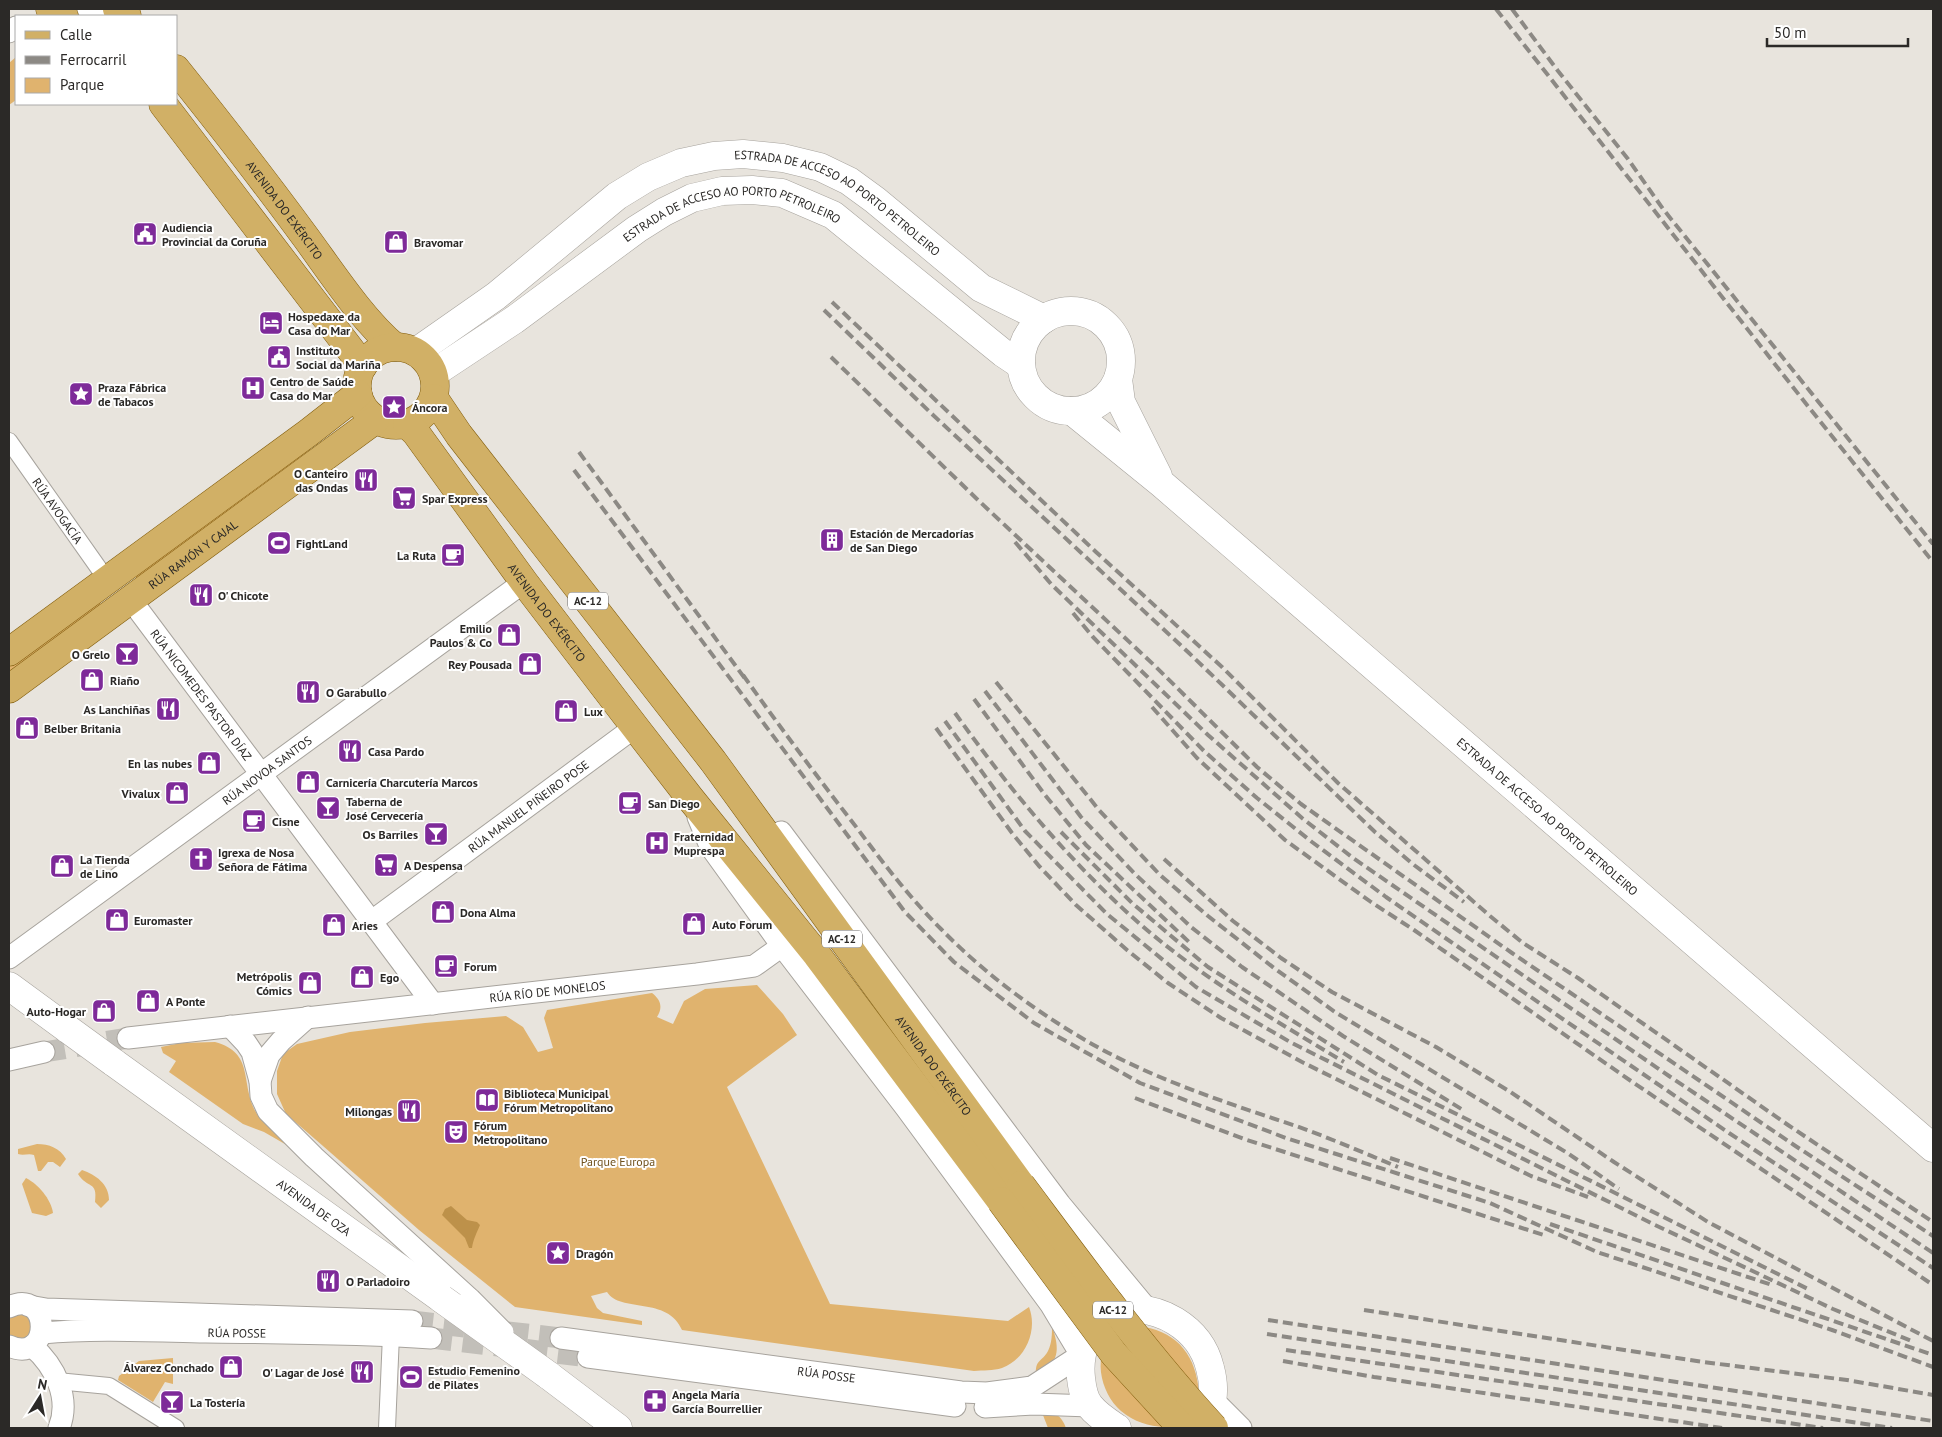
<svg xmlns="http://www.w3.org/2000/svg" width="1942" height="1437" viewBox="0 0 1942 1437" font-family="'PT Sans',sans-serif">
<style>
.green{fill:#e0b36e}
.water{fill:#bd914a}
.lines{fill:none;stroke-linecap:round;stroke-linejoin:round}
.minor-tunnel{stroke:#c2bfb9;stroke-width:21;stroke-dasharray:21 11;stroke-linecap:butt}
.pedestrian-casing{stroke:#a7a39d;stroke-width:18}
.minor-casing{stroke:#a7a39d;stroke-width:23}
.tertiary-casing{stroke:#a7a39d;stroke-width:29}
.secondary-casing{stroke:#a7a39d;stroke-width:29}
.primary-casing{stroke:#835e0e;stroke-width:29}
.pedestrian{stroke:#fff;stroke-width:16}
.minor{stroke:#fff;stroke-width:21}
.tertiary{stroke:#fff;stroke-width:28}
.secondary{stroke:#fff;stroke-width:28}
.primary{stroke:#d1b066;stroke-width:28}
.rail{stroke:#8c8984;stroke-width:4;stroke-dasharray:10 5;stroke-linecap:butt}
.minor-bridge-casing{stroke:#a7a39d;stroke-width:23;stroke-linecap:butt}
.tertiary-bridge-casing{stroke:#a7a39d;stroke-width:29;stroke-linecap:butt}
.primary-bridge-casing{stroke:#835e0e;stroke-width:29;stroke-linecap:butt}
.minor-bridge{stroke:#fff;stroke-width:21}
.tertiary-bridge{stroke:#fff;stroke-width:28}
.primary-bridge{stroke:#d1b066;stroke-width:28}
.labels{text-anchor:middle;dominant-baseline:central;stroke-width:4;stroke-linejoin:round;paint-order:stroke}
.shield{fill:#fff;stroke:#6b6968;stroke-width:1}
.shield-label{font-size:11px;font-weight:bold;fill:#2b2927}
.street-label{font-size:12px;fill:#2b2927;stroke:#fff}
.poi-label{font-size:12px;font-weight:bold;fill:#2b2927;stroke:#fff;text-anchor:start}
.park-label{font-size:12px;fill:#70511c;stroke:#fff}
</style>
<rect width="100%" height="100%" fill="#e8e4dd"/>
<!-- green -->
<g class="green">
<path d="M 16,57 L 16,100 L 9,105 L 9,63 Z"/>
<path d="M 306,443 L 311,449 L 138,580 L 133,574 Z"/>
<path d="M 97,599 L 103,607 L 9,677 L 9,664 Z"/>
<path d="M 757,985 L 783,1014 L 797,1035 L 727,1087 L 830,1304 L 1008,1321 L 1029,1307 C 1038,1330 1026,1359 1002,1368 C 993,1371 983,1370 974,1371 L 682,1330 C 668,1296 620,1313 607,1292 L 591,1296 L 597,1308 L 603,1313 L 642,1321 L 642,1325 L 515,1307 L 419,1230 L 323,1146 L 286,1114 L 277,1094 L 277,1071 L 283,1054 L 297,1044 L 350,1032 L 425,1023 L 506,1016 L 523,1027 L 538,1052 L 553,1048 L 544,1018 L 547,1010 L 652,993 C 661,1000 663,1007 657,1017 L 673,1024 L 684,1001 L 705,989 Z"/>
<path d="M 215,1042 C 256,1053 239,1084 257,1114 C 265,1126 286,1140 297,1151 L 264,1132 L 243,1124 L 169,1072 L 176,1061 L 163,1053 L 161,1047 L 181,1043 Z"/>
<path d="M 37,1144 C 49,1144 60,1148 66,1159 L 60,1167 L 53,1162 L 48,1162 L 41,1171 L 38,1171 L 34,1155 C 28,1153 24,1156 18,1154 L 18,1149 Z"/>
<path d="M 82,1170 C 96,1175 109,1184 109,1200 L 101,1208 L 95,1202 C 98,1180 87,1189 78,1174 Z"/>
<path d="M 26,1178 C 38,1184 51,1199 53,1213 L 46,1216 L 32,1213 L 22,1184 Z"/>
<path d="M 26,1313 L 35,1324 L 26,1339 L 13,1338 L 9,1334 L 9,1318 L 12,1315 Z"/>
<path d="M 1052,1326 C 1060,1350 1060,1363 1036,1375 C 1035,1359 1042,1362 1048,1351 C 1052,1343 1052,1334 1052,1326 Z"/>
<path d="M 1144,1327 C 1179,1333 1196,1357 1199,1392 L 1164,1427 C 1149,1426 1134,1422 1121,1411 C 1100,1393 1090,1351 1117,1333 C 1125,1328 1135,1328 1144,1327 Z"/>
<path d="M 173,1358 L 173,1384 L 165,1382 L 153,1402 L 118,1380 L 119,1376 L 139,1361 Z"/>
<path d="M 1041,1410 C 1055,1412 1061,1415 1066,1428 L 1048,1428 Z"/>
</g>
<!-- water -->
<path class="water" d="M 451,1206 L 467,1220 L 477,1222 L 480,1225 C 477,1232 473,1240 472,1248 L 469,1248 L 465,1238 L 442,1215 L 445,1209 Z"/>
<g class="lines">
<!-- minor-tunnel -->
<g class="minor-tunnel">
<path d="M 44,1052 L 128,1038"/>
<path d="M 412,1321 L 561,1338"/>
<path d="M 431,1338 L 588,1357"/>
</g>
<defs>
<g id="pedestrian">
<path id="s1" d="M 9,441 L 107,580"/>
<path d="M 57,1381 L 109,1386 L 176,1428"/>
<path d="M 387,1428 L 391,1335"/>
</g>
<g id="minor">
<path d="M 88,9 L 100,16"/>
<path d="M 9,32 L 16,27"/>
<path id="s2" d="M 131,600 L 433,1004"/>
<path d="M 781,832 L 1060,1204 L 1148,1310"/>
<path id="s3" d="M 372,921 L 635,727"/>
<path id="s4" d="M 9,958 L 524,582"/>
<path d="M 230,1026 L 246,1043 L 252,1052 L 260,1081 L 261,1096 L 268,1111 L 314,1157 L 470,1299"/>
<path id="s5" d="M 128,1038 L 697,974 L 754,966 L 782,946"/>
<path d="M 9,1060 L 44,1052"/>
<path d="M 260,1081 L 269,1055 L 281,1041 L 308,1017"/>
<path d="M 29,1306 L 46,1309 L 412,1321"/>
<path d="M 9,1307 C 51,1287 53,1365 9,1346"/>
<path id="s6" d="M 42,1333 C 96,1328 151,1331 206,1332 C 281,1333 356,1333 431,1338"/>
<path id="s7" d="M 561,1338 L 961,1392 L 987,1393 L 1032,1387 L 1081,1355 L 1051,1305 L 1026,1271 L 906,1108 L 782,946 L 710,846 L 698,817"/>
<path d="M 32,1346 C 55,1366 71,1398 59,1428"/>
<path d="M 588,1357 L 955,1406"/>
<path d="M 1213,1400 L 1241,1428"/>
<path d="M 985,1407 L 1034,1404 L 1090,1406"/>
</g>
<g id="tertiary">
<path d="M 9,986 L 69,1030"/>
<path id="s8" d="M 113,1062 L 442,1299"/>
<path d="M 548,1375 L 618,1428"/>
</g>
<g id="secondary">
<circle cx="1071" cy="361" r="50"/>
<path id="s9" d="M 416,352 L 496,296 L 617,196 L 648,177 L 681,163 L 714,156 L 743,154 L 783,158 L 820,167 L 849,181 L 875,200 L 981,288 L 1044,319"/>
<path id="s10" d="M 434,373 L 514,320 L 637,229 L 664,212 L 692,198 L 722,191 L 752,190 L 782,193 L 833,215 L 1003,353 L 1021,365"/>
<path d="M 1118,379 L 1121,402 L 1158,476"/>
<path id="s11" d="M 1072,411 L 1162,484 L 1933,1148"/>
<path d="M 1117,1428 C 1108,1422 1097,1415 1090,1406 C 1084,1399 1082,1387 1081,1378 C 1075,1320 1127,1292 1175,1321 C 1193,1332 1205,1347 1210,1368 C 1216,1390 1214,1412 1197,1428"/>
</g>
<g id="primary">
<path d="M 50,9 L 64,16"/>
<path d="M 117,9 L 127,16"/>
<path id="s12" d="M 176,69 C 220,124 263,179 304,235 C 330,270 362,320 395,347"/>
<path d="M 163,104 L 363,366"/>
<circle cx="396" cy="386" r="39"/>
<path id="s13" d="M 434,398 L 459,435 L 713,761 L 1021,1185"/>
<path id="s14" d="M 407,424 L 416,433 L 524,582 L 635,727 L 690,798 L 817,955 L 1001,1201"/>
<path d="M 9,652 L 308,433 L 358,394"/>
<path id="s15" d="M 9,689 L 375,420"/>
</g>
</defs>
<!-- pedestrian casing -->
<use href="#pedestrian" class="pedestrian-casing"/>
<!-- minor casing -->
<use href="#minor" class="minor-casing"/>
<!-- tertiary casing -->
<use href="#tertiary" class="tertiary-casing"/>
<!-- secondary casing -->
<use href="#secondary" class="secondary-casing"/>
<!-- primary casing -->
<use href="#primary" class="primary-casing"/>
<!-- pedestrian -->
<use href="#pedestrian" class="pedestrian"/>
<!-- minor -->
<use href="#minor" class="minor"/>
<!-- tertiary -->
<use href="#tertiary" class="tertiary"/>
<!-- secondary -->
<use href="#secondary" class="secondary"/>
<!-- primary -->
<use href="#primary" class="primary"/>
<!-- rail -->
<g class="rail">
<path d="M 1496,9 L 1807,405 L 1933,562"/>
<path d="M 1512,9 L 1558,71 L 1628,159 L 1663,209 L 1933,544"/>
<path d="M 832,302 L 1096,552 L 1222,667 L 1338,783 L 1490,916 L 1523,943 L 1578,978 L 1788,1125 L 1933,1222"/>
<path d="M 824,310 L 933,415 L 1189,653 L 1375,832 L 1414,865 L 1464,902"/>
<path d="M 831,357 L 979,501 L 1155,666 L 1257,767 L 1301,804 L 1512,953 L 1794,1145 L 1933,1236"/>
<path d="M 579,452 L 746,680"/>
<path d="M 574,470 L 905,912 L 954,962 L 1034,1023 L 1140,1083 L 1286,1138 L 1490,1203 L 1597,1252 L 1832,1330 L 1933,1367"/>
<path d="M 1015,542 L 1052,585 L 1208,735 L 1302,818 L 1353,858 L 1669,1076 L 1933,1253"/>
<path d="M 1073,613 L 1093,637 L 1204,751 L 1257,798 L 1312,842 L 1386,897 L 1506,980 L 1729,1133 L 1933,1268"/>
<path d="M 743,675 C 780,727 818,778 857,828 C 883,863 910,898 941,929 C 983,972 1032,1009 1085,1040 C 1150,1078 1224,1102 1296,1126 C 1330,1138 1364,1153 1398,1167"/>
<path d="M 996,682 L 1099,810 L 1160,875 L 1208,916 L 1274,968 L 1335,1012 L 1569,1154 L 1619,1189"/>
<path d="M 985,691 L 1081,817 L 1134,873 L 1191,927 L 1242,967 L 1343,1036 L 1463,1110"/>
<path d="M 974,699 L 1045,795 L 1086,845 L 1189,942"/>
<path d="M 1152,707 L 1197,758 L 1285,840 L 1371,902 L 1414,930 L 1631,1081 L 1933,1285"/>
<path d="M 955,713 C 1007,786 1065,856 1131,916 C 1195,974 1271,1018 1344,1062"/>
<path d="M 945,721 L 1025,831 L 1107,914 L 1196,987 L 1290,1042 L 1653,1224 L 1833,1309 L 1914,1342"/>
<path d="M 936,728 L 1012,833 L 1039,866 L 1076,905 L 1127,950 L 1168,983 L 1221,1018 L 1302,1062 L 1531,1176 L 1588,1197"/>
<path d="M 1061,832 L 1132,903 L 1208,967 L 1378,1075 L 1810,1290"/>
<path d="M 1164,859 L 1233,921 L 1281,958 L 1332,992 L 1436,1047 L 1509,1091 L 1614,1162 L 1708,1222 L 1933,1341"/>
<path d="M 1135,1098 L 1244,1139 L 1547,1236"/>
<path d="M 1390,1158 L 1772,1285"/>
<path d="M 1550,1224 L 1933,1355"/>
<path d="M 1364,1310 L 1703,1362 L 1847,1380 L 1933,1395"/>
<path d="M 1268,1320 L 1933,1421"/>
<path d="M 1267,1334 L 1892,1428"/>
<path d="M 1286,1350 L 1823,1428"/>
<path d="M 1283,1361 L 1374,1377 L 1722,1428"/>
</g>
<defs>
<path id="minor-bridge" d="M 470,1299 L 503,1332"/>
<g id="tertiary-bridge">
<path d="M 69,1030 L 113,1062"/>
<path d="M 442,1299 L 548,1375"/>
</g>
<g id="primary-bridge">
<path d="M 1021,1185 C 1083,1268 1144,1352 1214,1428"/>
<path d="M 1001,1201 L 1114,1354 L 1182,1428"/>
</g>
</defs>
<!-- minor-bridge casing -->
<use href="#minor-bridge" class="minor-bridge-casing"/>
<!-- tertiary-bridge casing -->
<use href="#tertiary-bridge" class="tertiary-bridge-casing"/>
<!-- primary-bridge casing -->
<use href="#primary-bridge" class="primary-bridge-casing"/>
<!-- minor-bridge -->
<use href="#minor-bridge" class="minor-bridge"/>
<!-- tertiary-bridge -->
<use href="#tertiary-bridge" class="tertiary-bridge"/>
<!-- primary-bridge -->
<use href="#primary-bridge" class="primary-bridge"/>
</g>
<!-- icons -->
<defs>
<symbol id="civic-square" viewBox="-11 -11 22 22"><rect x="-9" y="-9" width="18" height="18" rx="4" fill="#7e2a99" stroke="#fff"/><path d="M-.6-6.5H3V-4.5H.6V-3L4-1V1h2V6H-6V1h2V-1L-.6-3ZM-1.2 2.5V6h2.4V2.5Z" fill="#fff"/></symbol>
<symbol id="shop-square" viewBox="-11 -11 22 22"><rect x="-9" y="-9" width="18" height="18" rx="4" fill="#7e2a99" stroke="#fff"/><path d="M-5-2.5h2.3a2.7 3.5 0 0 1 5.4 0H5L5.5 6h-11ZM-1.5-2.5h3a1.5 2.3 0 0 0-3 0Z" fill="#fff"/></symbol>
<symbol id="hotel-square" viewBox="-11 -11 22 22"><rect x="-9" y="-9" width="18" height="18" rx="4" fill="#7e2a99" stroke="#fff"/><path d="M-6-4.5h1.5V1H6V5H4.5V3h-9V5H-6ZM-4 0a1.8 1.8 0 1 1 3.6 0ZM.5 0V-2.5h3Q6-2.5 6 0Z" fill="#fff"/></symbol>
<symbol id="hospital-square" viewBox="-11 -11 22 22"><rect x="-9" y="-9" width="18" height="18" rx="4" fill="#7e2a99" stroke="#fff"/><path d="M-5-5h3v3.5h4V-5h3V5h-3V1.5h-4V5h-3Z" fill="#fff"/></symbol>
<symbol id="sight-square" viewBox="-11 -11 22 22"><rect x="-9" y="-9" width="18" height="18" rx="4" fill="#7e2a99" stroke="#fff"/><path d="M0-6L1.8-2.2L6-1.7L2.9 1.2L3.7 5.4L0 3.3L-3.7 5.4L-2.9 1.2L-6-1.7L-1.8-2.2Z" fill="#fff"/></symbol>
<symbol id="restaurant-square" viewBox="-11 -11 22 22"><rect x="-9" y="-9" width="18" height="18" rx="4" fill="#7e2a99" stroke="#fff"/><path d="M-5-6h1v4h1v-4h1v4h1v-4h1v5L-1.5 .5V6h-2V.5L-5-1ZM5-6V6H3V1.5H1.5Q1.5-4 5-6Z" fill="#fff"/></symbol>
<symbol id="supermarket-square" viewBox="-11 -11 22 22"><rect x="-9" y="-9" width="18" height="18" rx="4" fill="#7e2a99" stroke="#fff"/><path d="M-6-5.5h2.5l.6 2H6L4.5 2H-2.5L-4.4-4H-6ZM-1.5 3.2a1.3 1.3 0 1 0 .1 0ZM3 3.2a1.3 1.3 0 1 0 .1 0Z" fill="#fff"/></symbol>
<symbol id="building-square" viewBox="-11 -11 22 22"><rect x="-9" y="-9" width="18" height="18" rx="4" fill="#7e2a99" stroke="#fff"/><path d="M-4-6H4V6H1V3H-1V6H-4ZM-2.5-4.3h1.7v1.8h-1.7ZM.8-4.3h1.7v1.8H.8ZM-2.5-1h1.7V.8h-1.7ZM.8-1h1.7V.8H.8Z" fill="#fff"/></symbol>
<symbol id="stadium-square" viewBox="-11 -11 22 22"><rect x="-9" y="-9" width="18" height="18" rx="4" fill="#7e2a99" stroke="#fff"/><path d="M0-5a6.5 5 0 1 0 0 10a6.5 5 0 1 0 0-10ZM-3.5-1.8h7v3.6h-7Z" fill="#fff"/></symbol>
<symbol id="cafe-square" viewBox="-11 -11 22 22"><rect x="-9" y="-9" width="18" height="18" rx="4" fill="#7e2a99" stroke="#fff"/><path d="M-5.5-4.5H6V0H3Q3 3.5 0 3.5H-2.5Q-5.5 3.5-5.5 0ZM3-3.2v2h1.7v-2ZM-6 4.5H4V6H-6Z" fill="#fff"/></symbol>
<symbol id="bar-square" viewBox="-11 -11 22 22"><rect x="-9" y="-9" width="18" height="18" rx="4" fill="#7e2a99" stroke="#fff"/><path d="M-6-5H6L.8 .8V4.5H3.5V6h-7V4.5H-.8V.8Z" fill="#fff"/></symbol>
<symbol id="church-square" viewBox="-11 -11 22 22"><rect x="-9" y="-9" width="18" height="18" rx="4" fill="#7e2a99" stroke="#fff"/><path d="M-1.2-6h2.4v3.5h3.3v2.4h-3.3V6h-2.4V-.1h-3.3v-2.4h3.3Z" fill="#fff"/></symbol>
<symbol id="library-square" viewBox="-11 -11 22 22"><rect x="-9" y="-9" width="18" height="18" rx="4" fill="#7e2a99" stroke="#fff"/><path d="M-6-4Q-3-5.5-.7-3.5V5Q-3 3-6 4ZM6-4Q3-5.5 .7-3.5V5Q3 3 6 4Z" fill="#fff"/></symbol>
<symbol id="theatre-square" viewBox="-11 -11 22 22"><rect x="-9" y="-9" width="18" height="18" rx="4" fill="#7e2a99" stroke="#fff"/><path d="M-5-5.5Q0-4 5-5.5V0Q5 5 0 6Q-5 5-5 0ZM-3.3-2.5H-1v1.5H-3.3ZM1-2.5H3.3v1.5H1ZM-2.8 1Q0 5.5 2.8 1Z" fill="#fff"/></symbol>
<symbol id="pharmacy-square" viewBox="-11 -11 22 22"><rect x="-9" y="-9" width="18" height="18" rx="4" fill="#7e2a99" stroke="#fff"/><path d="M-2-6h4v4h4v4h-4v4h-4v-4h-4v-4h4Z" fill="#fff"/></symbol>
</defs>
<g fill-rule="evenodd">
<use href="#civic-square" x="131" y="220" width="28" height="28"/>
<use href="#shop-square" x="382" y="228" width="28" height="28"/>
<use href="#hotel-square" x="257" y="309" width="28" height="28"/>
<use href="#civic-square" x="265" y="343" width="28" height="28"/>
<use href="#hospital-square" x="239" y="374" width="28" height="28"/>
<use href="#sight-square" x="67" y="380" width="28" height="28"/>
<use href="#sight-square" x="380" y="393" width="28" height="28"/>
<use href="#restaurant-square" x="352" y="466" width="28" height="28"/>
<use href="#supermarket-square" x="390" y="484" width="28" height="28"/>
<use href="#building-square" x="818" y="526" width="28" height="28"/>
<use href="#stadium-square" x="265" y="529" width="28" height="28"/>
<use href="#cafe-square" x="439" y="541" width="28" height="28"/>
<use href="#restaurant-square" x="187" y="581" width="28" height="28"/>
<use href="#shop-square" x="495" y="621" width="28" height="28"/>
<use href="#bar-square" x="113" y="640" width="28" height="28"/>
<use href="#shop-square" x="516" y="650" width="28" height="28"/>
<use href="#shop-square" x="78" y="666" width="28" height="28"/>
<use href="#restaurant-square" x="294" y="678" width="28" height="28"/>
<use href="#restaurant-square" x="154" y="695" width="28" height="28"/>
<use href="#shop-square" x="552" y="697" width="28" height="28"/>
<use href="#shop-square" x="13" y="714" width="28" height="28"/>
<use href="#restaurant-square" x="336" y="737" width="28" height="28"/>
<use href="#shop-square" x="195" y="749" width="28" height="28"/>
<use href="#shop-square" x="294" y="768" width="28" height="28"/>
<use href="#shop-square" x="163" y="779" width="28" height="28"/>
<use href="#cafe-square" x="616" y="789" width="28" height="28"/>
<use href="#bar-square" x="314" y="794" width="28" height="28"/>
<use href="#cafe-square" x="240" y="807" width="28" height="28"/>
<use href="#bar-square" x="422" y="820" width="28" height="28"/>
<use href="#hospital-square" x="643" y="829" width="28" height="28"/>
<use href="#church-square" x="187" y="845" width="28" height="28"/>
<use href="#supermarket-square" x="372" y="851" width="28" height="28"/>
<use href="#shop-square" x="48" y="852" width="28" height="28"/>
<use href="#shop-square" x="429" y="898" width="28" height="28"/>
<use href="#shop-square" x="103" y="906" width="28" height="28"/>
<use href="#shop-square" x="680" y="910" width="28" height="28"/>
<use href="#shop-square" x="320" y="911" width="28" height="28"/>
<use href="#cafe-square" x="432" y="952" width="28" height="28"/>
<use href="#shop-square" x="348" y="963" width="28" height="28"/>
<use href="#shop-square" x="296" y="969" width="28" height="28"/>
<use href="#shop-square" x="134" y="987" width="28" height="28"/>
<use href="#shop-square" x="90" y="997" width="28" height="28"/>
<use href="#library-square" x="473" y="1086" width="28" height="28"/>
<use href="#restaurant-square" x="395" y="1097" width="28" height="28"/>
<use href="#theatre-square" x="442" y="1118" width="28" height="28"/>
<use href="#sight-square" x="544" y="1239" width="28" height="28"/>
<use href="#restaurant-square" x="314" y="1267" width="28" height="28"/>
<use href="#shop-square" x="217" y="1353" width="28" height="28"/>
<use href="#restaurant-square" x="348" y="1358" width="28" height="28"/>
<use href="#stadium-square" x="397" y="1363" width="28" height="28"/>
<use href="#pharmacy-square" x="641" y="1387" width="28" height="28"/>
<use href="#bar-square" x="158" y="1388" width="28" height="28"/>
</g>
<g class="labels">
<!-- shield labels -->
<g class="shield">
<rect x="568" y="592.5" width="40" height="17" rx="4"/>
<rect x="822" y="930.5" width="40" height="17" rx="4"/>
<rect x="1093" y="1301.5" width="40" height="17" rx="4"/>
</g>
<g class="shield-label">
<text x="588" y="601">AC-12</text>
<text x="842" y="939">AC-12</text>
<text x="1113" y="1310">AC-12</text>
</g>
<!-- street labels -->
<g class="street-label">
<text stroke="none"><textPath href="#s9" startOffset="498">ESTRADA DE ACCESO AO PORTO PETROLEIRO</textPath></text>
<text stroke="none"><textPath href="#s12" startOffset="178">AVENIDA DO EXÉRCITO</textPath></text>
<text stroke="none"><textPath href="#s10" startOffset="350">ESTRADA DE ACCESO AO PORTO PETROLEIRO</textPath></text>
<text stroke="none"><textPath href="#s1" startOffset="85">RÚA AVOGACÍA</textPath></text>
<text stroke="none"><textPath href="#s15" startOffset="228">RÚA RAMÓN Y CAJAL</textPath></text>
<text stroke="none"><textPath href="#s14" startOffset="235">AVENIDA DO EXÉRCITO</textPath></text>
<text stroke="none"><textPath href="#s2" startOffset="118">RÚA NICOMEDES PASTOR DÍAZ</textPath></text>
<text stroke="none"><textPath href="#s4" startOffset="319">RÚA NOVOA SANTOS</textPath></text>
<text stroke="none"><textPath href="#s3" startOffset="194">RÚA MANUEL PIÑEIRO POSE</textPath></text>
<text stroke="none"><textPath href="#s11" startOffset="625">ESTRADA DE ACCESO AO PORTO PETROLEIRO</textPath></text>
<text stroke="none"><textPath href="#s5" startOffset="422">RÚA RÍO DE MONELOS</textPath></text>
<text stroke="none"><textPath href="#s13" startOffset="834">AVENIDA DO EXÉRCITO</textPath></text>
<text stroke="none"><textPath href="#s8" startOffset="248">AVENIDA DE OZA</textPath></text>
<text stroke="none"><textPath href="#s6" startOffset="195">RÚA POSSE</textPath></text>
<text stroke="none"><textPath href="#s7" startOffset="268">RÚA POSSE</textPath></text>
</g>
<!-- poi labels -->
<g class="poi-label">
<text x="162" y="227">Audiencia<tspan x="162" dy="14">Provincial da Coruña</tspan></text>
<text x="414" y="242">Bravomar</text>
<text x="288" y="316">Hospedaxe da<tspan x="288" dy="14">Casa do Mar</tspan></text>
<text x="296" y="350">Instituto<tspan x="296" dy="14">Social da Mariña</tspan></text>
<text x="270" y="381">Centro de Saúde<tspan x="270" dy="14">Casa do Mar</tspan></text>
<text x="98" y="387">Praza Fábrica<tspan x="98" dy="14">de Tabacos</tspan></text>
<text x="412" y="407">Áncora</text>
<text x="348" y="473" text-anchor="end">O Canteiro<tspan x="348" dy="14">das Ondas</tspan></text>
<text x="422" y="498">Spar Express</text>
<text x="850" y="533">Estación de Mercadorías<tspan x="850" dy="14">de San Diego</tspan></text>
<text x="296" y="543">FightLand</text>
<text x="436" y="555" text-anchor="end">La Ruta</text>
<text x="218" y="595">O' Chicote</text>
<text x="492" y="628" text-anchor="end">Emilio<tspan x="492" dy="14">Paulos &amp; Co</tspan></text>
<text x="110" y="654" text-anchor="end">O Grelo</text>
<text x="512" y="664" text-anchor="end">Rey Pousada</text>
<text x="110" y="680">Riaño</text>
<text x="326" y="692">O Garabullo</text>
<text x="150" y="709" text-anchor="end">As Lanchiñas</text>
<text x="584" y="711">Lux</text>
<text x="44" y="728">Belber Britania</text>
<text x="368" y="751">Casa Pardo</text>
<text x="192" y="763" text-anchor="end">En las nubes</text>
<text x="326" y="782">Carnicería Charcutería Marcos</text>
<text x="160" y="793" text-anchor="end">Vivalux</text>
<text x="346" y="801">Taberna de<tspan x="346" dy="14">José Cervecería</tspan></text>
<text x="648" y="803">San Diego</text>
<text x="272" y="821">Cisne</text>
<text x="418" y="834" text-anchor="end">Os Barriles</text>
<text x="674" y="836">Fraternidad<tspan x="674" dy="14">Muprespa</tspan></text>
<text x="218" y="852">Igrexa de Nosa<tspan x="218" dy="14">Señora de Fátima</tspan></text>
<text x="80" y="859">La Tienda<tspan x="80" dy="14">de Lino</tspan></text>
<text x="404" y="865">A Despensa</text>
<text x="460" y="912">Dona Alma</text>
<text x="134" y="920">Euromaster</text>
<text x="712" y="924">Auto Forum</text>
<text x="352" y="925">Aries</text>
<text x="464" y="966">Forum</text>
<text x="292" y="976" text-anchor="end">Metrópolis<tspan x="292" dy="14">Cómics</tspan></text>
<text x="380" y="977">Ego</text>
<text x="166" y="1001">A Ponte</text>
<text x="86" y="1011" text-anchor="end">Auto-Hogar</text>
<text x="504" y="1093">Biblioteca Municipal<tspan x="504" dy="14">Fórum Metropolitano</tspan></text>
<text x="392" y="1111" text-anchor="end">Milongas</text>
<text x="474" y="1125">Fórum<tspan x="474" dy="14">Metropolitano</tspan></text>
<text x="576" y="1253">Dragón</text>
<text x="346" y="1281">O Parladoiro</text>
<text x="214" y="1367" text-anchor="end">Álvarez Conchado</text>
<text x="428" y="1370">Estudio Femenino<tspan x="428" dy="14">de Pilates</tspan></text>
<text x="344" y="1372" text-anchor="end">O' Lagar de José</text>
<text x="672" y="1394">Angela María<tspan x="672" dy="14">García Bourrellier</tspan></text>
<text x="190" y="1402">La Tostería</text>
</g>
<!-- park labels -->
<g class="park-label">
<text x="618" y="1161">Parque Europa</text>
</g>
</g>
<!-- border -->
<rect width="1942" height="1437" fill="none" stroke="#2b2927" stroke-width="20"/>
<!-- legend -->
<rect x="15" y="15" width="162" height="90" fill="#ffffff" stroke="#aaa9a9"/>
<rect x="25" y="31" width="25" height="8" fill="#d1b066" stroke="#aaa9a9"/>
<text x="60" y="40" font-size="15" fill="#2b2927">Calle</text>
<rect x="25" y="56" width="25" height="8" fill="#8c8984" stroke="#aaa9a9"/>
<text x="60" y="65" font-size="15" fill="#2b2927">Ferrocarril</text>
<rect x="25" y="78" width="25" height="15" fill="#e0b36e" stroke="#aaa9a9"/>
<text x="60" y="90" font-size="15" fill="#2b2927">Parque</text>
<!-- north arrow -->
<g transform="translate(40 1397) rotate(11)" stroke="#ffffff" stroke-width="4" paint-order="stroke">
<path d="M0-4L9 19L0 12L-9 19Z" fill="#2b2927"/>
<text y="-8" font-size="14" font-weight="bold" text-anchor="middle" fill="#2b2927">N</text>
</g>
<!-- scale -->
<path d="M1767 38v8h141v-8" fill="none" stroke="#2b2927" stroke-width="2.5"/>
<text x="1774" y="38" font-size="15" fill="#2b2927" stroke="#ffffff" stroke-width="4" paint-order="stroke">50 m</text>
</svg>
